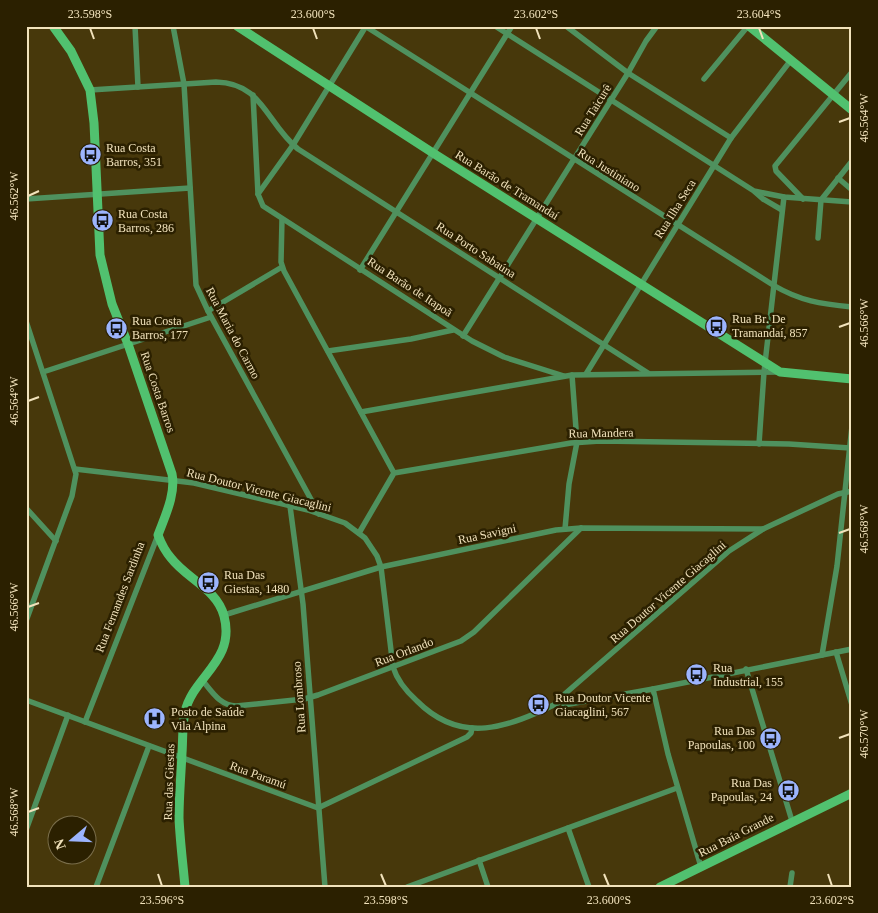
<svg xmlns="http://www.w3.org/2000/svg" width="878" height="913" viewBox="0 0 878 913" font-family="'Times New Roman',serif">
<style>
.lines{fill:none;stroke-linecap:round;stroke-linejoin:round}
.street{stroke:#4f915e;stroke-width:5.5}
.secondary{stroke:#51c16f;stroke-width:9}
.ticks{fill:none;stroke:#f1e2bb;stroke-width:2}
.labels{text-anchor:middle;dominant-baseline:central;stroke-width:5;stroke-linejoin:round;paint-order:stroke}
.street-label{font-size:12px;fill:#f1e2bb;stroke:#2b2000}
.poi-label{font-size:12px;fill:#f1e2bb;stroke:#2b2000;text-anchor:start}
.neatline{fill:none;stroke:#f1e2bb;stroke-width:2}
.ticks-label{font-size:12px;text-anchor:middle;fill:#f1e2bb}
</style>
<rect width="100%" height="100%" fill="#47380b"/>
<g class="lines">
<!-- street -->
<g class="street">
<path d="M 135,26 L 138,87"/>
<path d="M 173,26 L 184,84 L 196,285 L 208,311 L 319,514"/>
<path d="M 365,26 L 773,285 C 800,301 821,304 852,307"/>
<path d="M 495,26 L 754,191 L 784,197 L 852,202"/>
<path d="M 566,26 L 628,73 L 731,138"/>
<path d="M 26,29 L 27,26"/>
<path d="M 704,79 L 748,26"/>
<path d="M 90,90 L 216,82 C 263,83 266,123 298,149 L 648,373"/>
<path d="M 253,95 L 258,194 L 263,206 L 472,341 L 504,357 L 564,376"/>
<path d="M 838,178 L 852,190"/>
<path d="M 755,192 L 763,199 L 782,210"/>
<path d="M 258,194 L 293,145 L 366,26"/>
<path d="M 26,199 L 190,188"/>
<path d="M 803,199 L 776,171 L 775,166 L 852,72"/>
<path d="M 282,219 L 281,262 L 284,271 L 394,473"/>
<path d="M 818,238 L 821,200 L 852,161"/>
<path d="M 360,270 L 512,26"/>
<path d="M 208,311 L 282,267"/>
<path d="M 26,321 L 76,474 L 72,496 L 26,621"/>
<path d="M 463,336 L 628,73 L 646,41 L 657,26"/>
<path d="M 328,351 L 411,339 L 453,330"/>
<path d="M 43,372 L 211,317"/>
<path d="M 586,374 L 731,138 L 791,60"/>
<path d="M 361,412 L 572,375 L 778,372"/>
<path d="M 759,444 L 764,372 L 784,197"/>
<path d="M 75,469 L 194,483 L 308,510 L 345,523 L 365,538 L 377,556 L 381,567 L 393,667 C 397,680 407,692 417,701 C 462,746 508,727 558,703"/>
<path d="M 290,506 L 303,604 L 325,887"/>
<path d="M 26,508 L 56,541"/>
<path d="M 565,529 L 569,484 L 577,442 L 572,375"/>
<path d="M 359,533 L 394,473 L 571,443 L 600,441 L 789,444 L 850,448"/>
<path d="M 224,615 L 381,567 L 556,530 L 581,528 L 763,529"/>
<path d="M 836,652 L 852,705"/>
<path d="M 822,655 L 837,566 L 852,426"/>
<path d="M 746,669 L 792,821"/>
<path d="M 203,681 C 213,693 220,705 236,706 L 304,699 L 318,695 L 461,641 L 474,632 L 581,528"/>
<path d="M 653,689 L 668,754 L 701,867"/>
<path d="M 26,700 L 318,808 L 467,737 L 471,733 L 472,728"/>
<path d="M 558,703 L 559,699 L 729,551 L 763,529 L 838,494 L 852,491"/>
<path d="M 564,705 L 653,689 L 852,649"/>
<path d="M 85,722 L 158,535"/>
<path d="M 568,828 L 589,887"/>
<path d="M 26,830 L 68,715"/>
<path d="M 479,860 L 488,887"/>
<path d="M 96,887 L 149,746"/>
<path d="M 407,887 L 677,788"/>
<path d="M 790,887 L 792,873"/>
</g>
<!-- secondary -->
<g class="secondary">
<path d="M 53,26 L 71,51 L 90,90 L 94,123 L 100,255 L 112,304 L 128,344 L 172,474 C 176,494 165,516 158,535 C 161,543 165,551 171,558 C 187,579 217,589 224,616 C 236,661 193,676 185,712 C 182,725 183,740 182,753 C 181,775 179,797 179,818 C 180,841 183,864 185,887"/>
<path d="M 237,26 L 433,153 L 780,372 L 852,379"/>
<path d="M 749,26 L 852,110"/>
<path d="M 660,887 L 852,793"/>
</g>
</g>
<!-- ticks -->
<path class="ticks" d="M 90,28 L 94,39M 313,28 L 317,39M 536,28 L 540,39M 759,28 L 763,39M 839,122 L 850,118M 28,196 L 39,191M 839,327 L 850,323M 28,401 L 39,397M 839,533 L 850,529M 28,607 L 39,603M 839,738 L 850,734M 28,812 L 39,808M 158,874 L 162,886M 381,874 L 386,886M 604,874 L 609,886M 828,874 L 832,886"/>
<!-- icons -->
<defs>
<symbol id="bus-disc" viewBox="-11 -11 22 22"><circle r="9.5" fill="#9cb4fd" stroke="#2b2000"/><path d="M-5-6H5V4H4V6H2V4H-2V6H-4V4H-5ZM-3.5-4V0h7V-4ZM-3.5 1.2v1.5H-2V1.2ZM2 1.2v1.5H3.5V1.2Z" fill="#111"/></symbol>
<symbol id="hospital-disc" viewBox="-11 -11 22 22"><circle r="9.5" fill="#9cb4fd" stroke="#2b2000"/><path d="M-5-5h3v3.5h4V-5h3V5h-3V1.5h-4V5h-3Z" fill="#111"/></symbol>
</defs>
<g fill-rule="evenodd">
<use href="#bus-disc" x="78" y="142" width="25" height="25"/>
<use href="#bus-disc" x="90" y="208" width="25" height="25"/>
<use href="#bus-disc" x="704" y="314" width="25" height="25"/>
<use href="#bus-disc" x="104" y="316" width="25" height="25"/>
<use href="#bus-disc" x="196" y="570" width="25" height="25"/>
<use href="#bus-disc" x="684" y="662" width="25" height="25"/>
<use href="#bus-disc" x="526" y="692" width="25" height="25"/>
<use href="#hospital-disc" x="142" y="706" width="25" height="25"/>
<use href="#bus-disc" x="758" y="726" width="25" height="25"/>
<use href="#bus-disc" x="776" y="778" width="25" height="25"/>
</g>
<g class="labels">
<!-- street labels -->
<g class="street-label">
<text transform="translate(593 110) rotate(-58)">Rua Taicurê</text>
<text transform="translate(609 170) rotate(32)">Rua Justiniano</text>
<text transform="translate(507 185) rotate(32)">Rua Barão de Tramandaí</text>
<text transform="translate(675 209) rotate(-58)">Rua Ilha Seca</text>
<text transform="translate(476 250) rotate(33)">Rua Porto Sabaúna</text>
<text transform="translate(410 287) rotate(33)">Rua Barão de Itapoã</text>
<text transform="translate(233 333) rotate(62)">Rua Maria do Carmo</text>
<text transform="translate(158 392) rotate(71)">Rua Costa Barros</text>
<text transform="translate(601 433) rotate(-1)">Rua Mandera</text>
<text transform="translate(259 490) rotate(14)">Rua Doutor Vicente Giacaglini</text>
<text transform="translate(487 534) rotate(-12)">Rua Savigni</text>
<text transform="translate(668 592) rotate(-41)">Rua Doutor Vicente Giacaglini</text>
<text transform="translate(120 597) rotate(-69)">Rua Fernandes Sardinha</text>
<text transform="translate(404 652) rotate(-21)">Rua Orlando</text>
<text transform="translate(299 697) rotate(-94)">Rua Lombroso</text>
<text transform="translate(258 775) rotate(20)">Rua Paramú</text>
<text transform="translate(169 782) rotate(-88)">Rua das Giestas</text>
<text transform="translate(736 835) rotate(-27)">Rua Baía Grande</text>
</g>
<!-- poi labels -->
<g class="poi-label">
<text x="106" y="148">Rua Costa<tspan x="106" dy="14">Barros, 351</tspan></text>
<text x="118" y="214">Rua Costa<tspan x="118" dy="14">Barros, 286</tspan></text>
<text x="732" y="319">Rua Br. De<tspan x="732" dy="14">Tramandaí, 857</tspan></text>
<text x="132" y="321">Rua Costa<tspan x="132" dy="14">Barros, 177</tspan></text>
<text x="224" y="575">Rua Das<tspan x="224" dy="14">Giestas, 1480</tspan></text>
<text x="713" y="668">Rua<tspan x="713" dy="14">Industrial, 155</tspan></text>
<text x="555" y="698">Rua Doutor Vicente<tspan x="555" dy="14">Giacaglini, 567</tspan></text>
<text x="171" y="712">Posto de Saúde<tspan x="171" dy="14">Vila Alpina</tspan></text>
<text x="755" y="731" text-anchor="end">Rua Das<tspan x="755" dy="14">Papoulas, 100</tspan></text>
<text x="772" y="783" text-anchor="end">Rua Das<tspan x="772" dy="14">Papoulas, 24</tspan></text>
</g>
</g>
<!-- border -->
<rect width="878" height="913" fill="none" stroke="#2b2000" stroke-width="55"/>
<!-- north arrow -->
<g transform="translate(72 840) rotate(251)"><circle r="24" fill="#2b2000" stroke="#7a6e4b"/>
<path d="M0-4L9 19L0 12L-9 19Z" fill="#9cb4fd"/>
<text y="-8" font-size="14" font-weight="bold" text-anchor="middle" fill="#f1e2bb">N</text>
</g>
<rect x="28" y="28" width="822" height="858" class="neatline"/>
<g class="ticks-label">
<text x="90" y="18">23.598°S</text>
<text x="313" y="18">23.600°S</text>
<text x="536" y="18">23.602°S</text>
<text x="759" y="18">23.604°S</text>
<text transform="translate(864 118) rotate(-90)" y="4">46.564°W</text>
<text transform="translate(14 196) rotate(-90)" y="4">46.562°W</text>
<text transform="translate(864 323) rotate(-90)" y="4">46.566°W</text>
<text transform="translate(14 401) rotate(-90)" y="4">46.564°W</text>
<text transform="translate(864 529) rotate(-90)" y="4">46.568°W</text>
<text transform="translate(14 607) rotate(-90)" y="4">46.566°W</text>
<text transform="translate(864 734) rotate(-90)" y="4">46.570°W</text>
<text transform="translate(14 812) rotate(-90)" y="4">46.568°W</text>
<text x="162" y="904">23.596°S</text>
<text x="386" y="904">23.598°S</text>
<text x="609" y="904">23.600°S</text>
<text x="832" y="904">23.602°S</text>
</g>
</svg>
